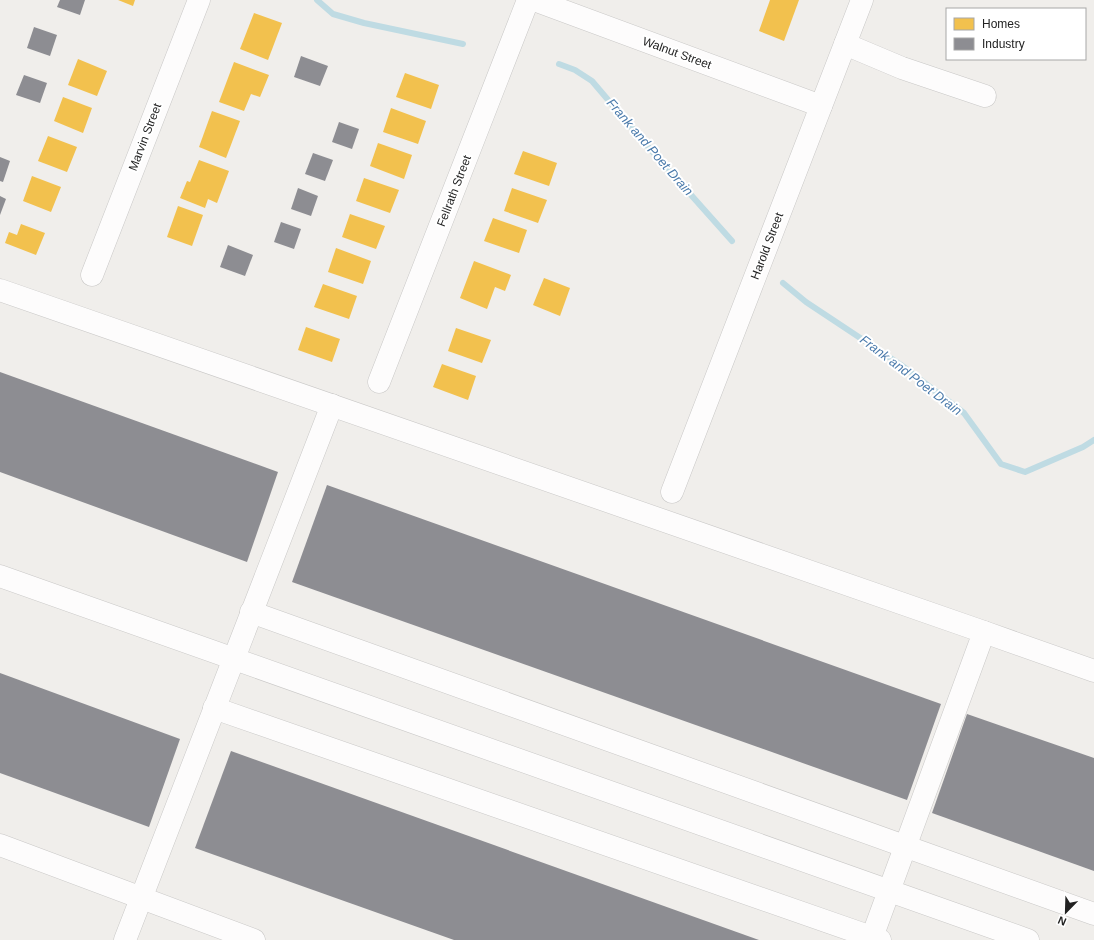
<svg xmlns="http://www.w3.org/2000/svg" width="1094" height="940" viewBox="0 0 1094 940" font-family="Helvetica,sans-serif">
<style>
.homes{fill:#f2c14e}
.industry{fill:#8d8d92}
.lines{fill:none;stroke-linecap:round;stroke-linejoin:round}
.stream{stroke:#bfdbe3;stroke-width:6}
.minor-casing{stroke:#c9c8c7;stroke-width:23}
.minor{stroke:#fdfcfc;stroke-width:22}
.labels{text-anchor:middle;dominant-baseline:central;stroke-width:4;stroke-linejoin:round;paint-order:stroke}
.street-label{font-size:12px;fill:#222;stroke:#fff}
.water-label{font-size:13px;font-style:italic;fill:#4a7aab;stroke:#fff}
</style>
<rect width="100%" height="100%" fill="#f0eeeb"/>
<!-- homes -->
<g class="homes">
<path d="M 118,0 L 135,0 L 133,6 Z"/>
<path d="M 770,0 L 799,0 L 784,41 L 759,31 Z"/>
<path d="M 254,13 L 282,23 L 268,60 L 240,49 Z"/>
<path d="M 78,59 L 107,71 L 97,96 L 68,85 Z"/>
<path d="M 234,62 L 269,75 L 260,97 L 251,94 L 244,111 L 219,102 Z"/>
<path d="M 405,73 L 439,85 L 431,109 L 396,97 Z"/>
<path d="M 63,97 L 92,108 L 83,133 L 54,121 Z"/>
<path d="M 391,108 L 426,121 L 418,144 L 383,132 Z"/>
<path d="M 212,111 L 240,121 L 226,158 L 199,147 Z"/>
<path d="M 48,136 L 77,147 L 67,172 L 38,161 Z"/>
<path d="M 378,143 L 412,155 L 404,179 L 370,166 Z"/>
<path d="M 523,151 L 557,163 L 549,186 L 514,174 Z"/>
<path d="M 199,160 L 229,171 L 217,203 L 208,199 L 205,208 L 180,198 L 187,181 L 190,182 Z"/>
<path d="M 32,176 L 61,187 L 51,212 L 23,201 Z"/>
<path d="M 364,178 L 399,190 L 390,213 L 356,201 Z"/>
<path d="M 512,188 L 547,200 L 538,223 L 504,211 Z"/>
<path d="M 178,206 L 203,215 L 192,246 L 167,237 Z"/>
<path d="M 350,214 L 385,226 L 376,249 L 342,237 Z"/>
<path d="M 493,218 L 527,230 L 519,253 L 484,241 Z"/>
<path d="M 21,224 L 45,233 L 36,255 L 5,243 L 9,232 L 17,235 Z"/>
<path d="M 336,248 L 371,261 L 363,284 L 328,272 Z"/>
<path d="M 474,261 L 511,275 L 505,291 L 495,287 L 487,309 L 460,298 Z"/>
<path d="M 544,278 L 570,288 L 560,316 L 533,305 Z"/>
<path d="M 323,284 L 357,296 L 349,319 L 314,307 Z"/>
<path d="M 306,327 L 340,339 L 332,362 L 298,350 Z"/>
<path d="M 456,328 L 491,340 L 482,363 L 448,351 Z"/>
<path d="M 442,364 L 476,376 L 468,400 L 433,387 Z"/>
</g>
<!-- industry -->
<g class="industry">
<path d="M 60,0 L 85,0 L 80,15 L 57,7 Z"/>
<path d="M 34,27 L 57,35 L 50,56 L 27,48 Z"/>
<path d="M 301,56 L 328,66 L 320,86 L 294,77 Z"/>
<path d="M 24,75 L 47,83 L 40,103 L 16,95 Z"/>
<path d="M 339,122 L 359,129 L 352,149 L 332,142 Z"/>
<path d="M 313,153 L 333,160 L 325,181 L 305,174 Z"/>
<path d="M 0,157 L 10,161 L 3,182 L 0,181 Z"/>
<path d="M 298,188 L 318,196 L 311,216 L 291,209 Z"/>
<path d="M 0,196 L 6,199 L 0,215 Z"/>
<path d="M 281,222 L 301,229 L 294,249 L 274,242 Z"/>
<path d="M 228,245 L 253,255 L 245,276 L 220,267 Z"/>
<path d="M 0,372 L 278,472 L 247,562 L 0,472 Z"/>
<path d="M 327,485 L 941,704 L 907,800 L 292,582 Z"/>
<path d="M 0,673 L 180,739 L 149,827 L 0,773 Z"/>
<path d="M 967,714 L 1094,758 L 1094,871 L 932,813 Z"/>
<path d="M 231,751 L 759,940 L 454,940 L 195,848 Z"/>
</g>
<g class="lines">
<!-- stream -->
<g class="stream">
<path d="M 317,0 L 333,14 L 364,23 L 463,44"/>
<path d="M 559,64 L 575,70 L 592,81 L 643,141 L 732,241"/>
<path d="M 783,283 L 806,302 L 901,365 L 964,413 L 1001,464 L 1025,472 L 1083,447 L 1094,440"/>
</g>
<defs>
<g id="minor">
<path d="M 534,0 L 821,106"/>
<path d="M 845,44 L 902,68 L 985,96"/>
<path d="M 92,275 L 199,0"/>
<path d="M 0,290 L 984,632 L 1094,671"/>
<path d="M 379,382 L 528,0"/>
<path d="M 672,492 L 862,0"/>
<path d="M 0,576 L 1028,940"/>
<path d="M 251,612 L 1094,914"/>
<path d="M 214,708 L 880,940"/>
<path d="M 0,845 L 254,940"/>
<path d="M 125,940 L 332,405"/>
<path d="M 871,940 L 984,632"/>
</g>
</defs>
<!-- minor casing -->
<use href="#minor" class="minor-casing"/>
<!-- minor -->
<use href="#minor" class="minor"/>
</g>
<g class="labels">
<!-- street labels -->
<g class="street-label">
<text transform="translate(677 53) rotate(20)">Walnut Street</text>
<text transform="translate(145 137) rotate(-69)">Marvin Street</text>
<text transform="translate(454 191) rotate(-69)">Fellrath Street</text>
<text transform="translate(767 246) rotate(-69)">Harold Street</text>
</g>
<!-- water labels -->
<g class="water-label">
<text transform="translate(650 147) rotate(49)">Frank and Poet Drain</text>
<text transform="translate(911 375) rotate(37)">Frank and Poet Drain</text>
</g>
</g>
<!-- legend -->
<rect x="946" y="8" width="140" height="52" fill="#ffffff" stroke="#a7a7a7"/>
<rect x="954" y="18" width="20" height="12" fill="#f2c14e" stroke="#a7a7a7"/>
<text x="982" y="28" font-size="12" fill="#222222">Homes</text>
<rect x="954" y="38" width="20" height="12" fill="#8d8d92" stroke="#a7a7a7"/>
<text x="982" y="48" font-size="12" fill="#222222">Industry</text>
<!-- north arrow -->
<g transform="translate(1066 912) rotate(203)" stroke="#ffffff" stroke-width="3" paint-order="stroke">
<path d="M0-3L7 15L0 10L-7 15Z" fill="#222222"/>
<text y="-6" font-size="11" font-weight="bold" text-anchor="middle" fill="#222222">N</text>
</g>
</svg>
